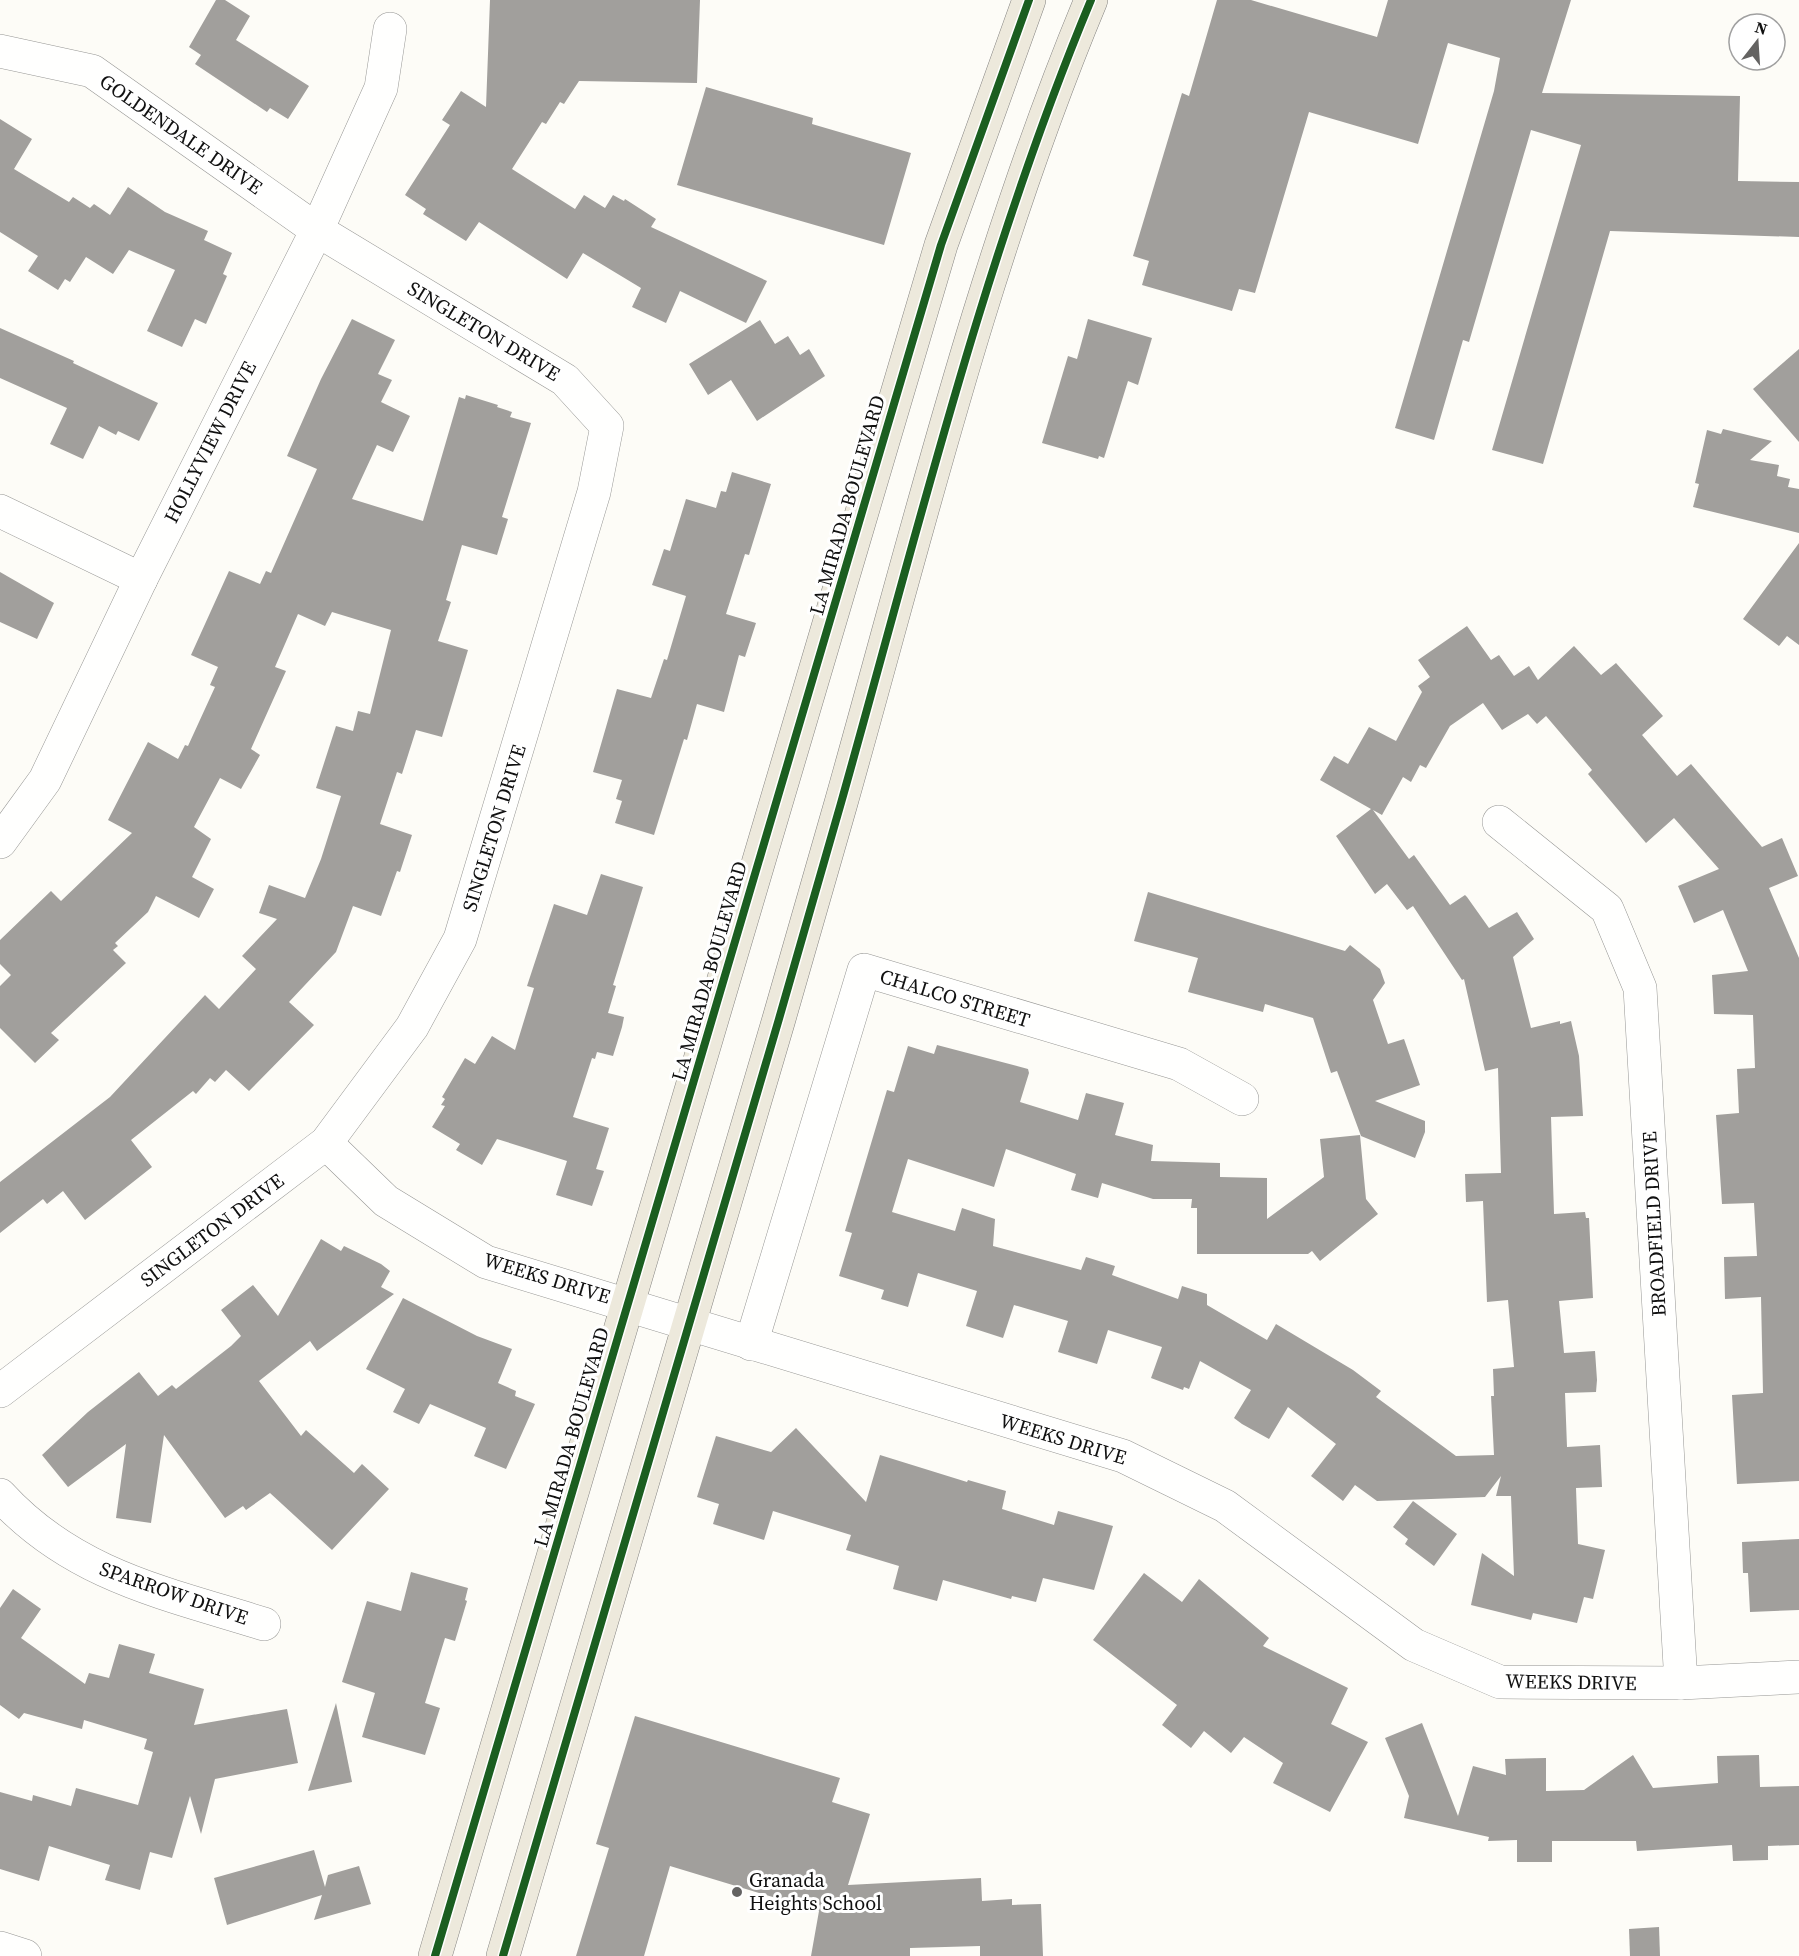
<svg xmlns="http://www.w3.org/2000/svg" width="1799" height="1956" viewBox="0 0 1799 1956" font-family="'Source Serif 4',serif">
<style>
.building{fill:#a19f9c}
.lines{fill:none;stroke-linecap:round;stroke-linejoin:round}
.minor-casing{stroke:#979795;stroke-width:34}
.primary-casing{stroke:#858482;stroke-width:34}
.minor{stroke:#fffffe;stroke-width:33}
.primary{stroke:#ede9dc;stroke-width:33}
.cycleway-casing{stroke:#fff;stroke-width:11}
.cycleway{stroke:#1b5e20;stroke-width:8}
.poi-dot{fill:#646362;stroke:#fff;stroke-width:2}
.labels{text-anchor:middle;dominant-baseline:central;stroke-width:6;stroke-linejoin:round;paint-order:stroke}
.street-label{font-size:20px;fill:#111;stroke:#fff}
.poi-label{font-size:20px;fill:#111;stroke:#fff;text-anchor:start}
</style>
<rect width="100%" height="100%" fill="#fdfcf7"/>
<!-- building -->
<g class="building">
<path d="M 216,0 L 225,0 L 250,16 L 236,40 L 309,86 L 288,119 L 270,108 L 267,112 L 195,64 L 201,55 L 189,47 Z"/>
<path d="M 490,0 L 700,0 L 697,83 L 579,81 L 564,104 L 560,102 L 546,124 L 542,122 L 512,169 L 575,209 L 584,195 L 605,208 L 613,195 L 624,201 L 625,199 L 656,219 L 651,227 L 767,281 L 746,323 L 680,291 L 666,323 L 632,307 L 641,288 L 583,253 L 567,279 L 479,222 L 466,241 L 423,214 L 426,209 L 405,195 L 450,125 L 442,120 L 461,91 L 486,107 Z"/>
<path d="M 1217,0 L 1251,0 L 1377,37 L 1388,0 L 1571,0 L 1542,93 L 1740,96 L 1738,181 L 1799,182 L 1799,237 L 1610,231 L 1543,464 L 1492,450 L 1581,145 L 1531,130 L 1469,342 L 1463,340 L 1434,440 L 1395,428 L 1494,91 L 1500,58 L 1448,43 L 1418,144 L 1309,112 L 1255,293 L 1239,289 L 1232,311 L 1142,285 L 1149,261 L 1133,256 L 1182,93 L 1189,96 Z"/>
<path d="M 706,87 L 813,118 L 812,124 L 911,153 L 884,245 L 677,185 Z"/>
<path d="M 0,119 L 32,139 L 14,169 L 69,202 L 73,197 L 90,208 L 94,204 L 110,215 L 128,187 L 165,212 L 208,231 L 204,240 L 232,253 L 223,274 L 227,276 L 206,324 L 195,319 L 182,347 L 147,331 L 175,270 L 129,250 L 113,274 L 86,257 L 70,282 L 65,279 L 58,290 L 28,271 L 38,256 L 0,232 Z"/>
<path d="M 352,319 L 395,340 L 378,374 L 392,380 L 381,402 L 410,416 L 393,452 L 377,445 L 352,499 L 423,521 L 459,397 L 465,399 L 466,395 L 498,405 L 497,407 L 512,412 L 510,417 L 531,423 L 502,517 L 508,519 L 497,555 L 462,545 L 446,600 L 451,602 L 438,641 L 468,650 L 442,737 L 416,730 L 402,774 L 397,772 L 380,824 L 412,835 L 400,872 L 397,871 L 381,916 L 353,906 L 336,952 L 289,1002 L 314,1025 L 249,1091 L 226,1070 L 215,1082 L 210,1078 L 196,1094 L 193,1091 L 131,1140 L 152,1167 L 85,1220 L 63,1191 L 47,1204 L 43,1199 L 0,1233 L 0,1182 L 110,1097 L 205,995 L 219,1009 L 256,969 L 242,956 L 277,919 L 259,913 L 269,885 L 305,898 L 321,859 L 341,796 L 316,788 L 336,726 L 353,731 L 358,711 L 370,714 L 391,630 L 332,612 L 325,626 L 298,614 L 275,667 L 286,671 L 251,749 L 260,755 L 241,789 L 220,778 L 194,827 L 211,839 L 192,877 L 214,889 L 199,918 L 156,896 L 148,912 L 115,943 L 118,946 L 113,950 L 126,963 L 51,1033 L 59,1040 L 35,1063 L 0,1028 L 0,986 L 11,975 L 0,964 L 0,940 L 51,891 L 61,901 L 132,833 L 108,820 L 148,742 L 178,759 L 185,745 L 188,746 L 215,687 L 210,685 L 218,667 L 191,655 L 229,571 L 260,584 L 266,571 L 271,573 L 317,469 L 287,456 L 321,379 Z"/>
<path d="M 1088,319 L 1152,338 L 1138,385 L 1128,381 L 1104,458 L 1099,456 L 1098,459 L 1042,443 L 1068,356 L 1077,359 Z"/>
<path d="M 760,320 L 775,344 L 788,336 L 800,355 L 809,349 L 825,376 L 757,421 L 731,380 L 708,395 L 689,364 Z"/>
<path d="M 0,328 L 74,361 L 73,363 L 158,403 L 139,441 L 118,431 L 116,435 L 99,426 L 83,459 L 50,444 L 67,408 L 0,378 Z"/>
<path d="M 1799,349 L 1799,442 L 1753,389 Z"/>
<path d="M 1723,429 L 1772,441 L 1750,460 L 1779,465 L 1777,476 L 1790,479 L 1788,487 L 1799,489 L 1799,533 L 1693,507 L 1699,484 L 1695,483 L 1707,430 L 1721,434 Z"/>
<path d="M 732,472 L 771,484 L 749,555 L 745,554 L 726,614 L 756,623 L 745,657 L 739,655 L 724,712 L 697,704 L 687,740 L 684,739 L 654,835 L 615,823 L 622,801 L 616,799 L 622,780 L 593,772 L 617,689 L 651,698 L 664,659 L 667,660 L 686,596 L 652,585 L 664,549 L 670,551 L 686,499 L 716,508 L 721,491 L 726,492 Z"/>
<path d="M 1799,543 L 1799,645 L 1787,636 L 1779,646 L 1743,619 Z"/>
<path d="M 0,572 L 54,603 L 37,639 L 0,622 Z"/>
<path d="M 1467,626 L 1491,660 L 1499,655 L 1514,676 L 1529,666 L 1538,680 L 1574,646 L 1601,675 L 1616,663 L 1663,716 L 1642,735 L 1677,776 L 1691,764 L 1762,847 L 1782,838 L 1798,876 L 1769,888 L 1799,958 L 1799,1481 L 1737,1484 L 1732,1395 L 1763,1393 L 1761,1297 L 1725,1299 L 1724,1257 L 1757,1256 L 1754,1203 L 1722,1204 L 1716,1115 L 1739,1113 L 1737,1069 L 1755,1068 L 1753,1015 L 1714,1014 L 1712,975 L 1748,971 L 1723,910 L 1694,923 L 1678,886 L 1719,869 L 1674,818 L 1646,843 L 1588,774 L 1592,770 L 1546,716 L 1537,724 L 1528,714 L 1502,730 L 1483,703 L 1450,726 L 1426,768 L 1420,765 L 1411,782 L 1403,777 L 1382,815 L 1373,810 L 1409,859 L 1414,855 L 1450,905 L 1465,895 L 1467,897 L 1489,928 L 1517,912 L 1534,939 L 1513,957 L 1531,1028 L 1560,1021 L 1560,1024 L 1571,1021 L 1579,1056 L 1583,1116 L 1551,1117 L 1554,1214 L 1585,1212 L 1586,1218 L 1589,1218 L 1593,1298 L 1559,1301 L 1564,1353 L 1595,1351 L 1597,1380 L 1596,1392 L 1565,1393 L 1567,1447 L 1600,1445 L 1602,1487 L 1576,1488 L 1578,1544 L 1605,1550 L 1593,1599 L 1584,1597 L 1577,1623 L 1533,1613 L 1531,1620 L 1471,1605 L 1482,1553 L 1514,1576 L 1511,1496 L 1496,1496 L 1501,1476 L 1485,1497 L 1377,1501 L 1355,1485 L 1343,1501 L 1311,1476 L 1336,1444 L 1288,1407 L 1269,1439 L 1242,1424 L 1234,1418 L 1251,1390 L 1200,1361 L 1189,1389 L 1184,1387 L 1183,1390 L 1151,1378 L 1162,1347 L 1108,1330 L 1097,1364 L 1058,1352 L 1068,1321 L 1014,1305 L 1003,1338 L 966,1326 L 977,1291 L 918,1273 L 908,1307 L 881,1299 L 884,1290 L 839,1276 L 852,1233 L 845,1231 L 870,1147 L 887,1090 L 894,1092 L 908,1046 L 934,1054 L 937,1045 L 1028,1069 L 1029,1073 L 1020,1102 L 1078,1120 L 1086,1093 L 1124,1103 L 1115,1135 L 1153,1145 L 1151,1161 L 1220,1163 L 1220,1177 L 1267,1178 L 1267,1219 L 1324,1177 L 1320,1139 L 1360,1135 L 1366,1199 L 1378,1214 L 1320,1261 L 1312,1251 L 1308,1254 L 1197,1254 L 1197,1208 L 1191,1208 L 1192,1199 L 1153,1199 L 1102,1183 L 1098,1198 L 1071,1190 L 1076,1174 L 1006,1149 L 994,1187 L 908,1159 L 892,1212 L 955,1231 L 962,1208 L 995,1219 L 993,1246 L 1081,1270 L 1086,1257 L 1115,1266 L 1112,1275 L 1178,1299 L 1182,1286 L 1207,1294 L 1207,1305 L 1267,1340 L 1276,1324 L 1353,1370 L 1381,1391 L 1376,1397 L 1456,1456 L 1494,1455 L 1491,1396 L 1494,1396 L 1493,1369 L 1514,1367 L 1508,1300 L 1487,1302 L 1483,1201 L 1466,1202 L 1465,1174 L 1501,1173 L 1498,1068 L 1485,1071 L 1464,979 L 1462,980 L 1413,906 L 1407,910 L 1387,884 L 1375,894 L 1336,836 L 1371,809 L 1320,780 L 1334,756 L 1348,764 L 1369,727 L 1396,741 L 1422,692 L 1418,686 L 1430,677 L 1418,660 Z"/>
<path d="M 601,874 L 643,887 L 613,985 L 616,986 L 608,1013 L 624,1017 L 622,1027 L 613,1056 L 597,1052 L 595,1059 L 592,1058 L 573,1117 L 609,1128 L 596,1169 L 604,1171 L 592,1206 L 556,1195 L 567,1161 L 497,1139 L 482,1165 L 456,1150 L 460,1144 L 432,1127 L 445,1106 L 441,1105 L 445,1099 L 442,1097 L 465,1058 L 475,1064 L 492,1036 L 515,1050 L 534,988 L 527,986 L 554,904 L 587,915 Z"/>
<path d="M 1148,892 L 1345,951 L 1350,945 L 1380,969 L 1385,983 L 1373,1000 L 1388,1044 L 1404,1039 L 1420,1085 L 1375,1101 L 1425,1121 L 1425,1132 L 1415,1158 L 1361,1136 L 1337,1071 L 1331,1073 L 1313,1018 L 1265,1004 L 1263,1012 L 1188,992 L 1198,958 L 1134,941 Z"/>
<path d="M 321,1239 L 341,1251 L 344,1246 L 381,1264 L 390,1271 L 381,1287 L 394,1294 L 317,1351 L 310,1341 L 259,1381 L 301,1436 L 306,1430 L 354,1473 L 362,1464 L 389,1489 L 332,1550 L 270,1493 L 246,1510 L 243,1506 L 225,1518 L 164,1435 L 151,1523 L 116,1518 L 126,1444 L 68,1487 L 42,1455 L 88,1412 L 139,1372 L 158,1396 L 172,1385 L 176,1389 L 231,1346 L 241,1336 L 221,1310 L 253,1285 L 278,1316 Z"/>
<path d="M 403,1298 L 477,1336 L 512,1349 L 498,1383 L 516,1391 L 515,1396 L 535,1404 L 506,1469 L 474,1456 L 486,1428 L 430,1404 L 419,1424 L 393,1412 L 405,1389 L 366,1369 Z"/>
<path d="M 796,1428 L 866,1502 L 880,1455 L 967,1482 L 968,1480 L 1006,1491 L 1002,1509 L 1054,1525 L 1058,1511 L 1113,1526 L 1094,1590 L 1043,1578 L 1036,1602 L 1012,1596 L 1011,1599 L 943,1580 L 937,1601 L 893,1589 L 899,1566 L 846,1550 L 851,1535 L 773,1511 L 764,1540 L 713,1524 L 719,1504 L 697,1497 L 716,1436 L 771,1452 Z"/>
<path d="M 1413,1501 L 1457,1534 L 1434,1566 L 1405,1544 L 1408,1539 L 1393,1527 Z"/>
<path d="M 1799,1539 L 1799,1610 L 1750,1612 L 1748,1573 L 1743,1573 L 1742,1542 Z"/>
<path d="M 411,1572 L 468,1588 L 465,1600 L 467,1601 L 455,1641 L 445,1638 L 425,1703 L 440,1708 L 425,1755 L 362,1737 L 375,1693 L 342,1682 L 367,1601 L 401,1611 Z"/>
<path d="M 1144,1573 L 1182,1602 L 1199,1579 L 1269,1638 L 1263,1646 L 1348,1688 L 1331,1724 L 1368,1742 L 1330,1812 L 1273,1783 L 1283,1763 L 1244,1737 L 1231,1753 L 1204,1731 L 1191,1748 L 1162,1725 L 1177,1705 L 1093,1640 Z"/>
<path d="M 13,1589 L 41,1609 L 21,1638 L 85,1684 L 89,1673 L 109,1678 L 119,1644 L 155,1654 L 149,1673 L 204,1689 L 194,1725 L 287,1709 L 298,1763 L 215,1779 L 201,1834 L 190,1796 L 172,1858 L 150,1852 L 140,1890 L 105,1880 L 110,1865 L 49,1846 L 39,1881 L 0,1869 L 0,1792 L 32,1801 L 33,1795 L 71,1806 L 76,1788 L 138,1805 L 153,1752 L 144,1749 L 147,1739 L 84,1720 L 82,1729 L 24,1713 L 19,1719 L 0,1705 L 0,1608 Z"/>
<path d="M 336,1703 L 352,1782 L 308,1791 Z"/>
<path d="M 635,1716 L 840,1778 L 832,1802 L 870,1814 L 848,1885 L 981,1878 L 982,1901 L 1012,1899 L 1012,1905 L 1041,1904 L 1043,1956 L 980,1956 L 980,1946 L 910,1948 L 910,1956 L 811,1956 L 819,1911 L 670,1866 L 644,1956 L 576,1956 L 609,1848 L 596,1844 Z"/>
<path d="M 1422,1723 L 1458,1816 L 1473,1766 L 1506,1775 L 1505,1759 L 1546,1758 L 1546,1791 L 1584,1790 L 1633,1755 L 1653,1788 L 1718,1783 L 1717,1756 L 1759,1755 L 1760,1787 L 1799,1786 L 1799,1845 L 1768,1846 L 1768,1860 L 1733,1861 L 1732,1845 L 1637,1851 L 1636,1841 L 1552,1841 L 1552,1862 L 1517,1862 L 1517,1840 L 1488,1841 L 1489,1837 L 1404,1818 L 1409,1796 L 1385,1738 Z"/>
<path d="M 314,1850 L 325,1887 L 328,1875 L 359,1866 L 371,1904 L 314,1920 L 322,1895 L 227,1925 L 214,1878 Z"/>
<path d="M 1659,1927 L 1660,1956 L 1630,1956 L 1629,1929 Z"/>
</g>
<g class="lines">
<defs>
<g id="minor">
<path d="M 0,51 L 92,71 L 317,230 L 565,380 L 607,426 L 594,492 L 460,939 L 412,1027 L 326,1143 L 0,1391"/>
<path d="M 0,511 L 141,579"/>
<path d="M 1499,822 L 1607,909 L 1640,988 L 1681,1683"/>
<path d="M 0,842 L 45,780 L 141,579 L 317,230 L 381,88 L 390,29"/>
<path d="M 326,1143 L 386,1201 L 486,1262 L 1123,1456 L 1225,1506 L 1414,1645 L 1500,1682 L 1681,1683 L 1799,1677"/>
<path d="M 751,1344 L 864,970 L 1179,1064 L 1242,1099"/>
<path d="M 0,1495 C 73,1575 165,1593 264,1624"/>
<path d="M 0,1948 L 25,1956"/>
</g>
<g id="primary">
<path d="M 435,1956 L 941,245 L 1029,0"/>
<path d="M 503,1956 C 618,1572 731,1188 841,803 C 917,534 983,259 1091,0"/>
</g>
</defs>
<!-- minor casing -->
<use href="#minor" class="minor-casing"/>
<!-- primary casing -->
<use href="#primary" class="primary-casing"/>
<!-- minor -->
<use href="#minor" class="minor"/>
<!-- primary -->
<use href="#primary" class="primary"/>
<defs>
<g id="cycleway">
<path d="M 435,1956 L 941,245 L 1029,0"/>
<path d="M 503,1956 C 618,1572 731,1188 841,803 C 917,534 983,259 1091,0"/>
</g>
</defs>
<!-- cycleway casing -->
<use href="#cycleway" class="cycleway-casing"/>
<!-- cycleway -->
<use href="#cycleway" class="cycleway"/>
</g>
<!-- markers -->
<circle class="poi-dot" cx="737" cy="1892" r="6"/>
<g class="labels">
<!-- street labels -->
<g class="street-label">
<text transform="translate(181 134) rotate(35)">GOLDENDALE DRIVE</text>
<text transform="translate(484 331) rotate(31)">SINGLETON DRIVE</text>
<text transform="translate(210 442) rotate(-63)">HOLLYVIEW DRIVE</text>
<text transform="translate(847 505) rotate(-74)">LA MIRADA BOULEVARD</text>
<text transform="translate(494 828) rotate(-73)">SINGLETON DRIVE</text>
<text transform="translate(709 971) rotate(-74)">LA MIRADA BOULEVARD</text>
<text transform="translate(955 998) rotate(17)">CHALCO STREET</text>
<text transform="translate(1654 1224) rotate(-93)">BROADFIELD DRIVE</text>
<text transform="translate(212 1230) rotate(-37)">SINGLETON DRIVE</text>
<text transform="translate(547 1278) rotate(17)">WEEKS DRIVE</text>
<text transform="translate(571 1437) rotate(-74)">LA MIRADA BOULEVARD</text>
<text transform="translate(1063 1439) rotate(17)">WEEKS DRIVE</text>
<text transform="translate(174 1593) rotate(19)">SPARROW DRIVE</text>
<text transform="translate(1571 1682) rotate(1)">WEEKS DRIVE</text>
</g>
<!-- poi labels -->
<g class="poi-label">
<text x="749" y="1880">Granada<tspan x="749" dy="23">Heights School</tspan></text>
</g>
</g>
<!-- north arrow -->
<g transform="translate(1757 42) rotate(17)"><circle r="28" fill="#ffffff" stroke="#a0a0a0" stroke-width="1.5"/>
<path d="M0-4.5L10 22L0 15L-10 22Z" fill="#646362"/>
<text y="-9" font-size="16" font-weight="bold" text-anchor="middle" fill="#111111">N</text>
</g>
</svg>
